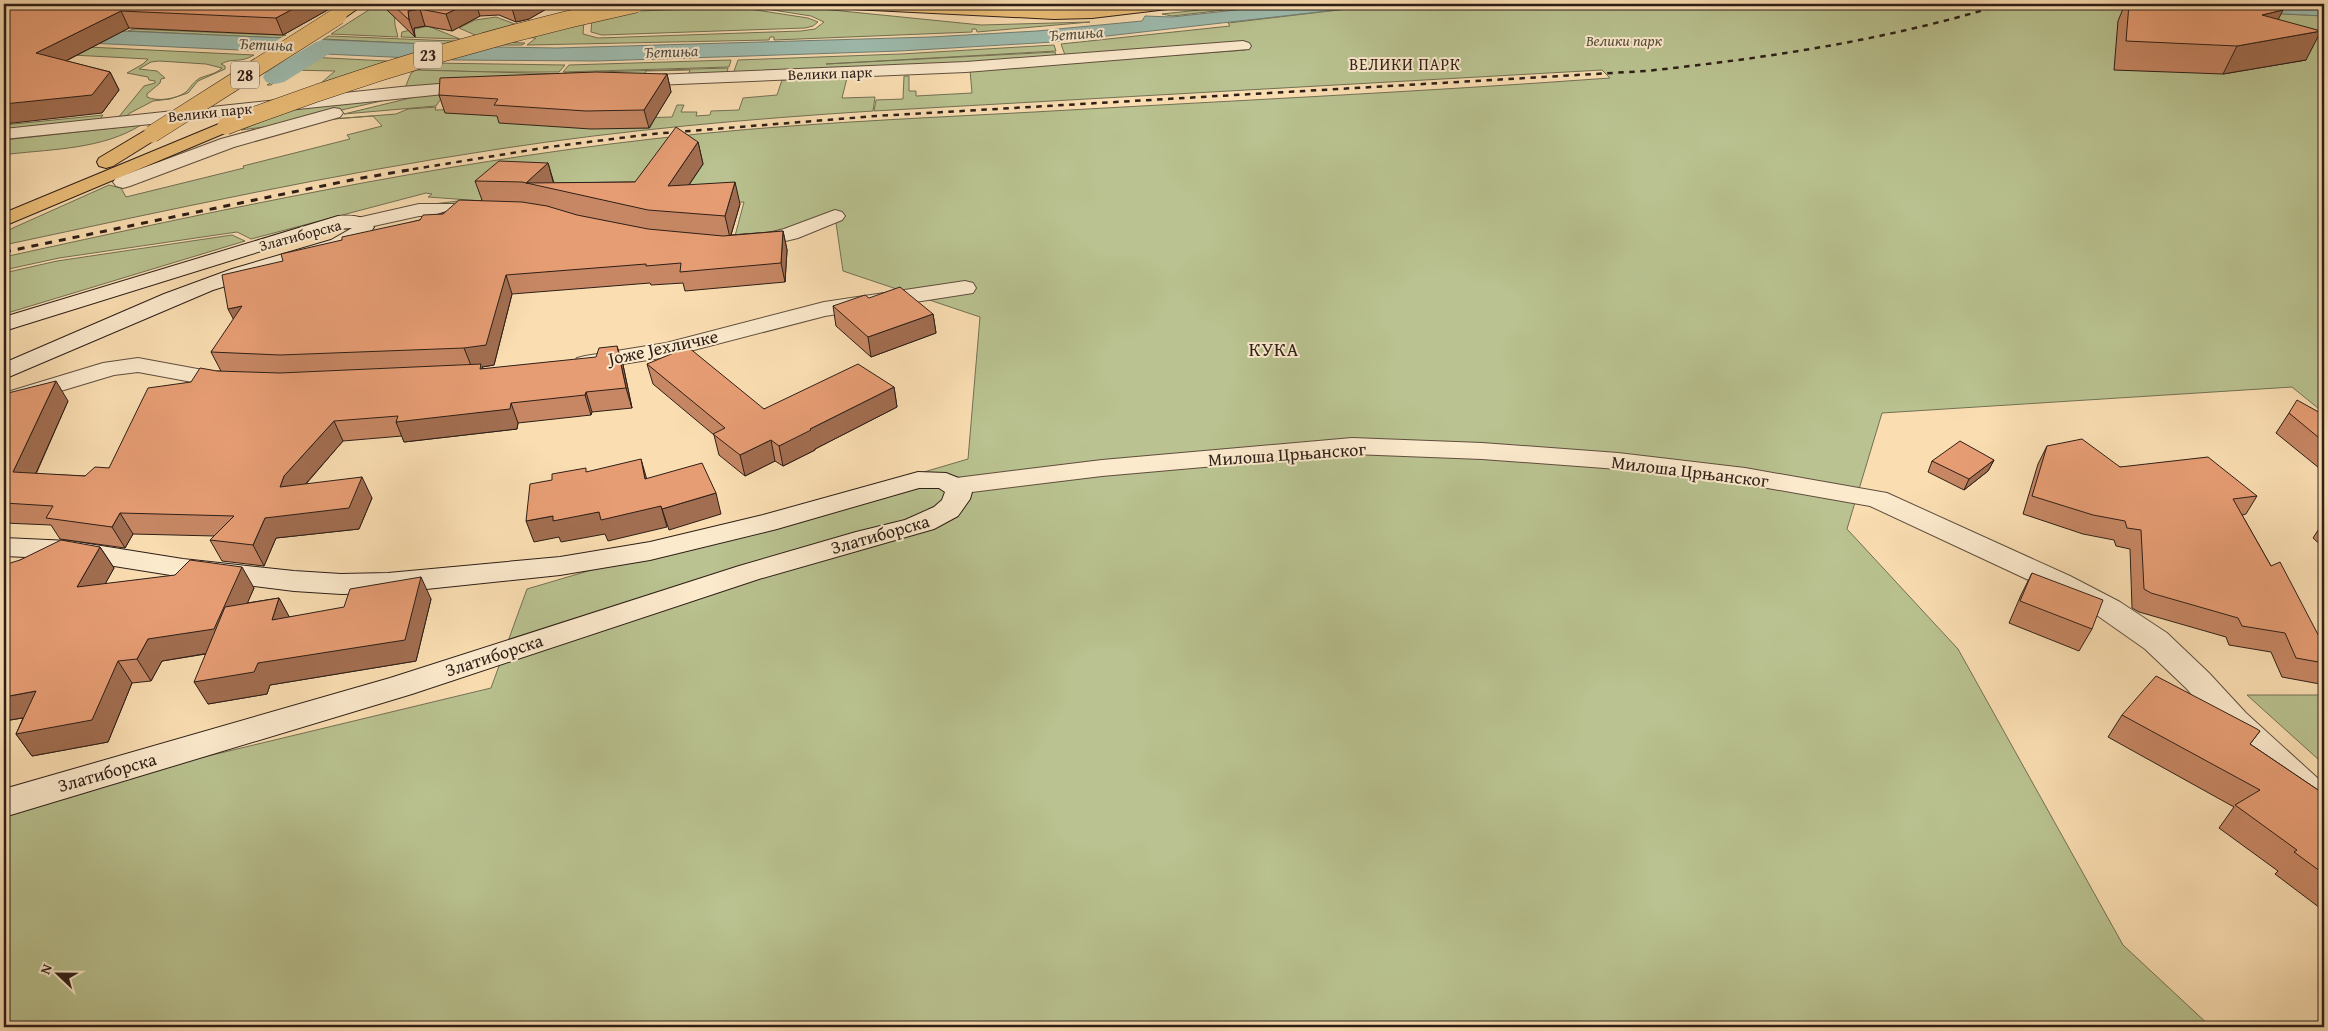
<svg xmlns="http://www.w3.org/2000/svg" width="2328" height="1031" viewBox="0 0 2328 1031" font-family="'Gentium Book Plus',serif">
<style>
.green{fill:#b9c290;stroke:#737054;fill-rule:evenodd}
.water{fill:#9ebcaf;stroke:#717d72}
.pier{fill:#fadeb2}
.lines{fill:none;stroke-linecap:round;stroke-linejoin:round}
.canal{fill:#9ebcaf;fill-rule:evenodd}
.street-casing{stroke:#604e3e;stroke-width:2}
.secondary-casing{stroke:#2d1e17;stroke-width:2}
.primary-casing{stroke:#2d1e17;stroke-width:2}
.street{fill:#fceacd;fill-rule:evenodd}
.secondary{fill:#fceacd;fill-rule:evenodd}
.primary{fill:#edbf79;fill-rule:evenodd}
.rail-far1{stroke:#2d1e17;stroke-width:2.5;stroke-dasharray:5.5 5.5;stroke-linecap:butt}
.rail{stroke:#2d1e17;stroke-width:3;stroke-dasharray:7 7;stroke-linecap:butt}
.primary-bridge-casing{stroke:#2d1e17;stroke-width:18;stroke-linecap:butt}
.primary-bridge{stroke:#edbf79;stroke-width:17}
.wall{fill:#c78764;stroke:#2d1e17}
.shaded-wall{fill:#a26e51;stroke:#2d1e17}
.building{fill:#e79d74;stroke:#2d1e17}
.labels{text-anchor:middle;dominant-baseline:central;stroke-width:4;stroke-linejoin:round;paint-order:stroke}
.far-park-label{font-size:15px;font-style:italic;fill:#574f3b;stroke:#fceacd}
.far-street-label{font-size:15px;fill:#2d1e17;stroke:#fceacd}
.far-water-label{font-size:16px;font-style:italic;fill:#4f4d45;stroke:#fceacd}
.shield{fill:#fceacd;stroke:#6b5b4e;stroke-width:1}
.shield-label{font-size:16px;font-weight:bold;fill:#2d1e17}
.far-neighbourhood-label{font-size:16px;letter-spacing:1px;fill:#2d1e17;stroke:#fceacd}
.street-label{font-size:18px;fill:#2d1e17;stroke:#fceacd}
.neighbourhood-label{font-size:19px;letter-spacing:1px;fill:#2d1e17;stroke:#fceacd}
</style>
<rect width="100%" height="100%" fill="#fadeb2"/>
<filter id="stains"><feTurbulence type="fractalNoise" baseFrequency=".004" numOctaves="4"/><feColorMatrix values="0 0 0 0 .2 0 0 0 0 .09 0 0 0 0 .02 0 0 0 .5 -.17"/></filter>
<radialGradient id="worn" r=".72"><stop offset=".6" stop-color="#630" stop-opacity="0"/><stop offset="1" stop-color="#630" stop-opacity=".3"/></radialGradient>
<!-- green -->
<g class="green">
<path d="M 378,4 L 394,4 L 395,25 L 398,37 L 331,34 Z"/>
<path d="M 666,4 L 717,4 L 808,18 L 818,22 L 813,26 L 805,28 L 602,35 L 591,32 L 592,19 L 638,11 L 725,8 L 727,6 L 640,9 Z"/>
<path d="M 734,4 L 772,4 L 981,25 L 1090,22 L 977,32 L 976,29 L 972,29 L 972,32 L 774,40 L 774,37 L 770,37 L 769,40 L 527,45 L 536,38 L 517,37 L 584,21 L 583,34 L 598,38 L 801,31 L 815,29 L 824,22 L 811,16 Z"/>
<path d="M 894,4 L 1060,4 L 1010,7 Z"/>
<path d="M 1255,4 L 1277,4 L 1172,16 L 1162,14 Z"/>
<path d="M 1389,4 L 2162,4 L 2228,11 L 2324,16 L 2324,413 L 2292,387 L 1882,413 L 1847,529 L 1958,649 L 2123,945 L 2211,1027 L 4,1027 L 4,805 L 491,688 L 527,589 L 968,459 L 980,317 L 843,271 L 835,216 L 787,232 L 735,236 L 744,202 L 688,205 L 670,225 L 541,211 L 408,207 L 458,201 L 481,202 L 483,201 L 428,197 L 432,194 L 426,193 L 251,239 L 237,232 L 59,258 L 4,270 L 4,257 C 219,210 433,164 652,139 C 779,124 906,119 1034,112 C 1226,101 1418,92 1610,78 L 1602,70 L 874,111 L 876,100 L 903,99 L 904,76 L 909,76 L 909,91 L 916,91 L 916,96 L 972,93 L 970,70 L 1246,50 L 1240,41 L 1235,43 L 1065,55 L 1061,44 L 1230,26 L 1228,23 Z"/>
<path d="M 496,17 L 515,24 L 482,33 L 499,42 L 525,43 L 522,45 L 498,45 L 459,28 L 475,20 Z"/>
<path d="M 428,26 L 460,39 L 401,37 L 402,32 Z"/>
<path d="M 134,29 L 278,35 L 286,35 L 281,38 L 128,31 Z"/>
<path d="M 329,36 L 454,41 L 441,45 L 323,39 Z"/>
<path d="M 46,45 L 254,55 C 239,64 233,57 221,64 L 225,66 L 225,69 L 198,81 L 188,93 L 170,99 L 153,101 L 130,113 L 124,118 L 117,119 L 144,86 L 155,83 L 155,81 L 149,80 L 148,77 L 127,73 L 143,64 L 148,59 L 72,55 L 4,56 ZM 159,61 L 206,64 L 222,68 C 216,74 207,75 200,78 C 193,82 191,87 186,92 C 177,99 157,102 147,97 L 147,94 L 160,83 L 161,79 L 165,78 L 157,71 L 139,69 L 151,62 Z"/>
<path d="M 1054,45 L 1056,51 L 826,64 L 1055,52 L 1056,55 L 1012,60 L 733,74 L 738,60 L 901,54 Z"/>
<path d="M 309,57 L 387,61 L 321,83 L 335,71 L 290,70 L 271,85 L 267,85 Z"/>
<path d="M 731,60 L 729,67 L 563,72 L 569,65 Z"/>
<path d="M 428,63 L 565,65 L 559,72 L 487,72 L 416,70 Z"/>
<path d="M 728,68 L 727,74 L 688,76 L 690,70 L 646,71 L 643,77 L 405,88 L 411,73 L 416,70 L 565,74 L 564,73 Z"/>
<path d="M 847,78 L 842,98 L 875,97 L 873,111 C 748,119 623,130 499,149 C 333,174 168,210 4,245 L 4,232 L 109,185 L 121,188 L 126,197 L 244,168 L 243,166 L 350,139 L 347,135 L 382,126 L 373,116 L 320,120 L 396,114 L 408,109 L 436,107 L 435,110 L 474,109 L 631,128 L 650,128 L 654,120 L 638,120 L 639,118 L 672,117 L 677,105 L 684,105 L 681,112 L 697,112 L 696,116 L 710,115 L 711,111 L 739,110 L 743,98 L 777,95 L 782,80 Z"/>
<path d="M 431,93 L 444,94 L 436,106 L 344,114 Z"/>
<path d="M 390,99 L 271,126 L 241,130 L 295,108 Z"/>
<path d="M 103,115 L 99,121 L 4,131 L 4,125 Z"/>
<path d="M 141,125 C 103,149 54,149 10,154 L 4,149 L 4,140 Z"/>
<path d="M 232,235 L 245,241 L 4,314 L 4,273 L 57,261 Z"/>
<path d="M 2247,695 L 2324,695 L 2324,760 L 2319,760 Z"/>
</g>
<!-- water -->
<g class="water">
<path d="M 1290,4 L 1389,4 L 1054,42 L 900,51 L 597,61 L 455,60 L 23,40 L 4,26 L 497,47 L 557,48 L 931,37 L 1037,31 L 1142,21 L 1145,16 L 1172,17 Z"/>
<path d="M 2162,4 L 2324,4 L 2324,16 L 2228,11 Z"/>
</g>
<!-- pier -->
<path class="pier" d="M 284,36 L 326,37 L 299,55 L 255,54 Z"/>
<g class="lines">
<!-- canal -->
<path class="canal" d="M 324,40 L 332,42 L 336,47 L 332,52 L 284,82 L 275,84 L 266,82 L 263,77 L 266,72 L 316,42 Z"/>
<defs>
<g id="street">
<path d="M 1243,41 L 1249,43 L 1251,46 L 1249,49 L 966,72 L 630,86 L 624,85 L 622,81 L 624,77 L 630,76 L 966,62 Z"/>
<path d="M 477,81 L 483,82 L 485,86 L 483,90 L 4,139 L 4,129 L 401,87 Z"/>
<path d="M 334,108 L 340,109 L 343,113 L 340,117 L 234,147 L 130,186 L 123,188 L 116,186 L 113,182 L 116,178 L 221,139 Z"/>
<path d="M 419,204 L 484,204 L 491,206 L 494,210 L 491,214 L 484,216 L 419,216 L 360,229 L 353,227 L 350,223 L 353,219 Z"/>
<path d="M 835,210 L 842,212 L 845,216 L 842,220 L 798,238 L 748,250 L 741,248 L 738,244 L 741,240 L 784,229 Z"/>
<path d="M 965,281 L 973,283 L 976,288 L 973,293 L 825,316 L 667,357 L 585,370 L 577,368 L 573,363 L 577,358 L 585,356 L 666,343 L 824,302 Z"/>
<path d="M 138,358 L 230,375 L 239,377 L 242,382 L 239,387 L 230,389 L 138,372 L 114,375 L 4,408 L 4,393 L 103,363 Z"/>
<path d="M 1352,438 L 1482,443 L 1618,453 L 1745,468 L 1887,493 L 2070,576 L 2120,602 L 2167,633 L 2209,673 L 2246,713 L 2324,784 L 2324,818 L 2312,814 L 2222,731 L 2187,689 L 2145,649 L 2098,616 L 2050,590 L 1870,506 L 1745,484 L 1618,469 L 1482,459 L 1352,454 L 1102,476 L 956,494 L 947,492 L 943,486 L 947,480 L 956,478 L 1102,460 Z"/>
</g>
<g id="secondary">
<path d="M 338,216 C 351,215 366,215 374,227 L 367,238 L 346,249 L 213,290 L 4,379 L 4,363 L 164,294 L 232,269 L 331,240 L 352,228 L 338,229 L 316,234 L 4,331 L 4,317 Z"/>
<path d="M 918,472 L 946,473 L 966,481 L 972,492 L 970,499 L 958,516 L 934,529 L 759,579 L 412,694 L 4,817 L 4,789 L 390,678 L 739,566 L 856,532 L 905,520 L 934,507 L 942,500 L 945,492 L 939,488 L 919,488 L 777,529 L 650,560 L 560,575 L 388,593 L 341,594 L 294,591 L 183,577 L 70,559 L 4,556 L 4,538 L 70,541 L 183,559 L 294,571 L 341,574 L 388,573 L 560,557 L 650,542 L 763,515 Z"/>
</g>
<g id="primary">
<path d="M 347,4 L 364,4 L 343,19 L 333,19 L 330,16 Z"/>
<path d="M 825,4 C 901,4 977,9 1054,9 C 1097,10 1140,1 1183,4 L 1176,8 L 1092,18 L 1054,19 L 832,8 L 827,7 Z"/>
<path d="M 226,121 L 232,122 L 235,126 L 232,130 L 4,226 L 4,213 Z"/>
<path d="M 152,129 L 158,130 L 161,134 L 158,138 L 113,166 L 106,168 L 99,166 L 97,162 L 99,158 L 146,130 Z"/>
</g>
</defs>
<!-- street casing -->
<use href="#street" class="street-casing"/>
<!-- secondary casing -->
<use href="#secondary" class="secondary-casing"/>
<!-- primary casing -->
<use href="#primary" class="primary-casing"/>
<!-- street -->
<use href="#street" class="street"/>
<!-- secondary -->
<use href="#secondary" class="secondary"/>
<!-- primary -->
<use href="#primary" class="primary"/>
<!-- rail-far1 -->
<path class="rail-far1" d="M 402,171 L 549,147 L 652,134 L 876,116 L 1646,71 C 1768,58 1887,40 2004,4"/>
<!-- rail -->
<path class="rail" d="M 4,252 L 356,179 L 409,170"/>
<defs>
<g id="primary-bridge">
<path d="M 226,126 C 360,75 496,34 636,4"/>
<path d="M 152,134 L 338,16"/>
</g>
</defs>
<!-- primary-bridge casing -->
<use href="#primary-bridge" class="primary-bridge-casing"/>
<!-- primary-bridge -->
<use href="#primary-bridge" class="primary-bridge"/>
</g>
<!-- wall -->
<g class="wall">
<path d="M 4,4 L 341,6 L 333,7 L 283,35 L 129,28 L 66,61 L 110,72 L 119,90 L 102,113 Z"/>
<path d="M 359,4 L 555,4 L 529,19 L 516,22 L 499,15 L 480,16 L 452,31 L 425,26 L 414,28 L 415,37 L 386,9 L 361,8 Z"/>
<path d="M 2125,4 L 2246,4 L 2278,19 L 2306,60 L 2223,74 L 2114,70 L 2118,21 Z"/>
<path d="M 667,74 L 671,92 L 649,128 L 591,129 L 499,123 L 497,116 L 445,113 L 439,95 Z"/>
<path d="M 698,142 L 703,164 L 689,185 L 740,204 L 731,235 L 783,231 L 787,250 L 785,282 L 685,291 L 683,283 L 651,285 L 650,283 L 512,294 L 494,365 L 482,367 L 483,369 L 623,365 L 632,408 L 592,412 L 591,415 L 518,423 L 517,429 L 404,442 L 402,436 L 343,441 L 306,484 L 372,498 L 359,529 L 276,538 L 264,566 L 222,561 L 210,540 L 214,536 L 133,534 L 125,548 L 60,539 L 51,525 L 4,523 L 4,394 L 68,401 L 36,474 L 85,476 L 109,468 L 191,382 L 217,371 L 221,371 L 211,352 L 283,261 L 342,240 L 420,220 L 482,200 L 475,181 L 548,163 L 554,183 L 635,182 Z"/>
<path d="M 833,306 L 933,314 L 936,333 L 871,357 L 836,326 Z"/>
<path d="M 647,364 L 764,409 L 894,387 L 897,407 L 815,449 L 815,450 L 783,466 L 775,461 L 745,476 L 719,455 L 714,435 L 653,384 Z"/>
<path d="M 2289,413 L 2324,415 L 2324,472 L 2276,433 Z"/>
<path d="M 2047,446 L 2120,467 L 2257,496 L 2246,514 L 2242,515 L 2271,566 L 2324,646 L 2324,678 L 2320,684 L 2282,677 L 2271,652 L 2229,645 L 2226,637 L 2139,612 L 2132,608 L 2130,549 L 2116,546 L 2114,540 L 2083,534 L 2023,514 L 2038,464 Z"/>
<path d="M 1994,460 L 1988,471 L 1964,490 L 1928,472 L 1932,461 Z"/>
<path d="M 2324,521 L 2324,548 L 2313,538 Z"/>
<path d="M 100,547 L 114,568 L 105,584 L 254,588 L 247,603 L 279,598 L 289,617 L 431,599 L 416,661 L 270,685 L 267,694 L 208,704 L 206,654 L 162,661 L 151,681 L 132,683 L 108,742 L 32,756 L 16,734 L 23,718 L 4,721 L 20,560 Z"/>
<path d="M 2032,573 L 2092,629 L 2079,651 L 2009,623 L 2021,595 Z"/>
<path d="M 2122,715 L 2260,731 L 2250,744 L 2324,794 L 2324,911 L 2275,874 L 2278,871 L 2219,828 L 2234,807 L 2108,737 Z"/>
</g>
<!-- shaded-wall -->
<g class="shaded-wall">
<path d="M 302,4 L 344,4 L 341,6 L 333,7 L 283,35 L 276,18 Z"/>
<path d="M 466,4 L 476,4 L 480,16 L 452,31 L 446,14 Z"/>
<path d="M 516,4 L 555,4 L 529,19 L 516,22 L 511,5 Z"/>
<path d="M 420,9 L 425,26 L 414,28 L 415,37 L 409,20 L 408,11 Z"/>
<path d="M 2283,10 L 2269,38 L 2262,15 Z"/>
<path d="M 121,11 L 129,28 L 46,71 L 36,53 Z"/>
<path d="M 2321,31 L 2306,60 L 2223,74 L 2237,46 Z"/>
<path d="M 110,72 L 119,90 L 102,113 L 4,124 L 4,104 Z"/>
<path d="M 667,74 L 671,92 L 649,128 L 644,110 Z"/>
<path d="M 698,142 L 703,164 L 673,208 L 668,186 Z"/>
<path d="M 548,163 L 554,185 L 526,183 Z"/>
<path d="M 735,182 L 740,204 L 730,238 L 725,216 Z"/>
<path d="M 783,231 L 787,250 L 785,282 L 781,263 Z"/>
<path d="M 506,275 L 512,294 L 494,365 L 482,367 L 489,384 L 472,368 L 464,348 Z"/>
<path d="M 242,306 L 238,328 L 228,309 Z"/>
<path d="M 933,314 L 936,333 L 871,357 L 868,337 Z"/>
<path d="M 617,346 L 623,365 L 632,408 L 626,388 Z"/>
<path d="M 56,381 L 68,401 L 27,493 L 13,472 Z"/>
<path d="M 894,387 L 897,407 L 815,449 L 815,450 L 783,466 L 779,446 L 810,429 Z"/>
<path d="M 586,392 L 592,412 L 591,415 L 585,395 Z"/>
<path d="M 511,403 L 518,423 L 517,429 L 404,442 L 396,422 Z"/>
<path d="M 334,421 L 343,441 L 294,497 L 280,487 L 284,476 Z"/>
<path d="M 771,440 L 775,461 L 745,476 L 740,455 Z"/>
<path d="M 641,459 L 647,480 L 645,479 Z"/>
<path d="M 1994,460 L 1988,471 L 1964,490 L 1969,479 Z"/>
<path d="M 362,477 L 372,498 L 359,529 L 276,538 L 264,566 L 253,545 L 265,518 Z"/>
<path d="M 716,493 L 721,514 L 669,530 L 662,509 Z"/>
<path d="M 661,506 L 667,527 L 608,541 L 605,534 L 561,542 L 559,537 L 534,542 L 526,521 L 553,516 L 599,512 Z"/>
<path d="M 120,513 L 133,534 L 125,548 L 112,527 Z"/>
<path d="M 100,547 L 114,568 L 91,609 L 77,587 Z"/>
<path d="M 242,567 L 254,588 L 227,650 L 162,661 L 151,681 L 137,659 L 148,639 Z"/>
<path d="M 421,577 L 431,599 L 416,661 L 270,685 L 267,694 L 208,704 L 194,682 L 258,663 Z"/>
<path d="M 279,598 L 291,620 L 272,620 Z"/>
<path d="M 118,661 L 132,683 L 108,742 L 32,756 L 16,734 Z"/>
<path d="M 36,691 L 52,713 L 4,721 L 4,697 Z"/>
</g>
<!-- building -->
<g class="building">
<path d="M 4,4 L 302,4 L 276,18 L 121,11 L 36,53 L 110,72 L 92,95 L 4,104 Z"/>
<path d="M 392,4 L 466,4 L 446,14 L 420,9 L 408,11 L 409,20 Z"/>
<path d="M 2129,4 L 2246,4 L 2283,10 L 2262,15 L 2321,31 L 2237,46 L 2126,41 Z"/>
<path d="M 596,72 L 667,74 L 644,110 L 586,111 L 494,105 L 498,99 L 439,95 L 440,78 Z"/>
<path d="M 676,127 L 698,142 L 668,186 L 735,182 L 725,216 L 648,210 L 522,182 L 475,181 L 499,161 L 548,163 L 526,183 L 635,182 Z"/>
<path d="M 459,200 L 522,202 L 547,206 L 577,215 L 648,229 L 723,236 L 783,231 L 781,263 L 680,272 L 681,263 L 646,266 L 646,264 L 506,275 L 486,345 L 464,348 L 280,355 L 211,352 L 242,306 L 228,309 L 222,275 L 283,261 L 281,254 L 342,240 L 342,237 L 420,220 L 423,215 L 443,214 Z"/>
<path d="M 900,287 L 933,314 L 868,337 L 833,306 L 865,295 L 869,298 Z"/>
<path d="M 617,346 L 626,388 L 586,392 L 585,395 L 511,403 L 510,409 L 396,422 L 398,416 L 334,421 L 284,476 L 280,487 L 362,477 L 349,508 L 265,518 L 253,545 L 210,540 L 234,516 L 120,513 L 112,527 L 46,518 L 53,506 L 4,503 L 4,394 L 56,381 L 13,472 L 85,476 L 95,467 L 109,468 L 148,388 L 191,382 L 200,368 L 217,371 L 280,373 L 481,364 L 480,369 L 596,357 L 599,348 Z"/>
<path d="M 688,347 L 764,409 L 858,364 L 894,387 L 810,429 L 811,430 L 779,446 L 771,440 L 740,455 L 713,434 L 725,428 L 647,364 Z"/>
<path d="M 2297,400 L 2324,415 L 2324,442 L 2289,413 Z"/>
<path d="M 2082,439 L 2120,467 L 2208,457 L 2257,496 L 2233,499 L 2271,566 L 2280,562 L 2324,646 L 2324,663 L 2296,658 L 2285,633 L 2242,626 L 2238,618 L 2151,593 L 2144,589 L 2141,530 L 2127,528 L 2125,521 L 2093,515 L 2032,496 L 2047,446 Z"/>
<path d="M 1960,441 L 1994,460 L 1969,479 L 1932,461 Z"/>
<path d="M 641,459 L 645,479 L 702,463 L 716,493 L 662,509 L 661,506 L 601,520 L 599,512 L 553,521 L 553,516 L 526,521 L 530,484 L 552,480 L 552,474 L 586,468 L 586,472 Z"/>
<path d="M 61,540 L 100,547 L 77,587 L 175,575 L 190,560 L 242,567 L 214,629 L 148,639 L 137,659 L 118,661 L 92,720 L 16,734 L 36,691 L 4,697 L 4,565 L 20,560 Z"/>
<path d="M 2032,573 L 2103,600 L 2092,629 L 2020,601 Z"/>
<path d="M 421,577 L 405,640 L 258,663 L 254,672 L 194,682 L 225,607 L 279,598 L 272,620 L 344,607 L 350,589 Z"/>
<path d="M 2156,676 L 2257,729 L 2260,731 L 2250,744 L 2324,794 L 2324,874 L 2294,852 L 2297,850 L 2235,805 L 2260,790 L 2122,715 Z"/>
</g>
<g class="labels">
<!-- far-park labels -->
<g class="far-park-label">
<text x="1624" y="40">Велики парк</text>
</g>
<!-- far-street labels -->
<g class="far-street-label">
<text transform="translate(830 73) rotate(-2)">Велики парк</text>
<text transform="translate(210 112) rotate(-6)">Велики парк</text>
<text transform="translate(300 235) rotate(-15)">Златиборска</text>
</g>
<!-- far-water labels -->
<g class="far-water-label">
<text transform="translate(1076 33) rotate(-4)">Ђетиња</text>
<text transform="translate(266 44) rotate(2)">Ђетиња</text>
<text transform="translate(671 51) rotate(-2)">Ђетиња</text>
</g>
<!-- shield labels -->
<g class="shield">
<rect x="414" y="41.5" width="28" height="27" rx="4"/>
<rect x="231" y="61.5" width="28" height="27" rx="4"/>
</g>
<g class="shield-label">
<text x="428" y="55">23</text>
<text x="245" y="75">28</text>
</g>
<!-- far-neighbourhood labels -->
<g class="far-neighbourhood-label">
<text x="1405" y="64">ВЕЛИКИ ПАРК</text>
</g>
<!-- street labels -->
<g class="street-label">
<text transform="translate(663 347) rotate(-12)">Јоже Јехличке</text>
<text transform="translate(1287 454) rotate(-4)">Милоша Црњанског</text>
<text transform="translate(1690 471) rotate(7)">Милоша Црњанског</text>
<text transform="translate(880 534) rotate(-16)">Златиборска</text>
<text transform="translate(494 655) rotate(-18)">Златиборска</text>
<text transform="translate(107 772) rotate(-16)">Златиборска</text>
</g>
<!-- neighbourhood labels -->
<g class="neighbourhood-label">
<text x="1274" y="349">КУКА</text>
</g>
</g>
<!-- margin -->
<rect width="2328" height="1031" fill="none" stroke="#fadeb2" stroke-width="20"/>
<rect x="5" y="5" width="2318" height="1021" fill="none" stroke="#2d1e17" stroke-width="2.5"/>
<rect x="10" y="10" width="2308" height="1011" fill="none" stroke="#2d1e17"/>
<!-- north arrow -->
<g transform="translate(58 974) rotate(292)" stroke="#fceacd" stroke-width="4" paint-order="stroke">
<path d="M0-4L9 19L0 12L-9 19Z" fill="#2d1e17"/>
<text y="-8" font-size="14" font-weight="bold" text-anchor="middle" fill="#2d1e17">N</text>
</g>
<rect width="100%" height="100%" filter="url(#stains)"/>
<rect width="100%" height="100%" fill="url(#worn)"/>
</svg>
